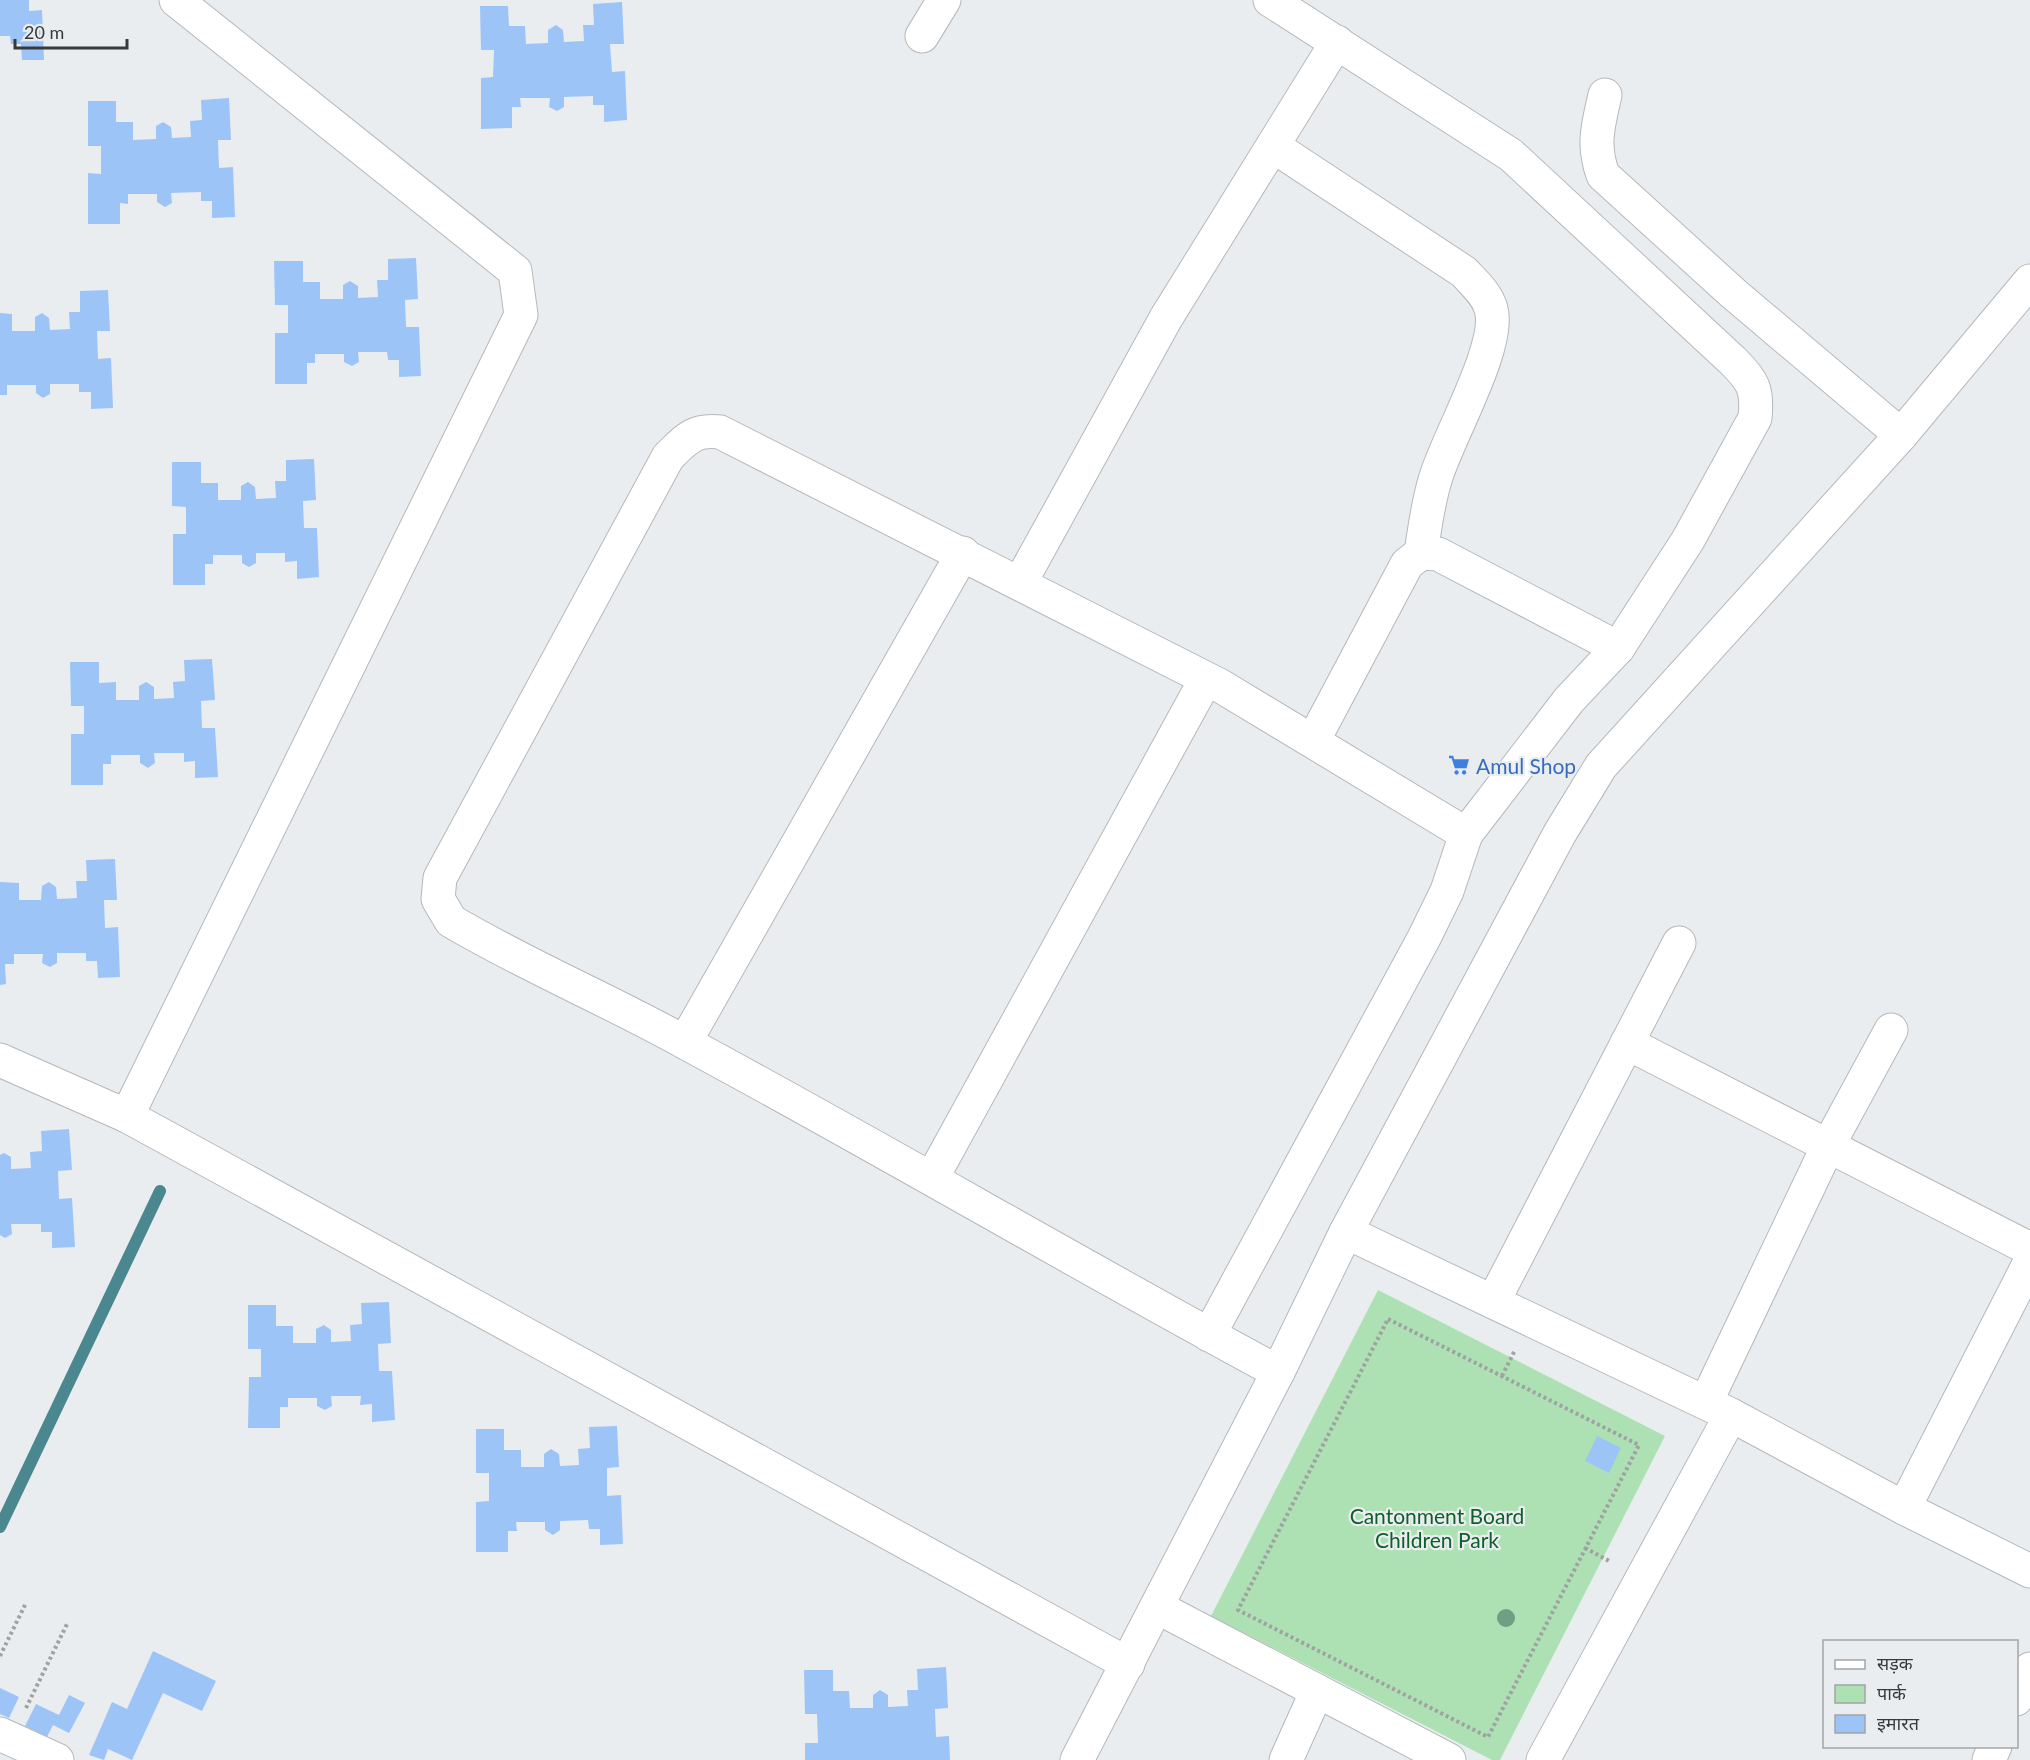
<svg xmlns="http://www.w3.org/2000/svg" width="2030" height="1760" viewBox="0 0 2030 1760" font-family="Lato,'Noto Sans Devanagari',sans-serif">
<style>
.green{fill:#ade1b4}
.lines{fill:none;stroke-linecap:round;stroke-linejoin:round}
.stream{stroke:#4b878e;stroke-width:12}
.building{fill:#9dc4f7}
.minor-casing{stroke:#b5b8bb;stroke-width:35}
.path{stroke:#9fa1a3;stroke-width:4;stroke-dasharray:3 3;stroke-linecap:butt}
.minor{stroke:#fff;stroke-width:33}
.tree{fill:#719f82}
.labels{text-anchor:middle;dominant-baseline:central;stroke-width:4.5;stroke-linejoin:round;paint-order:stroke}
.shop-label{font-size:21px;fill:#366cbe;stroke:#eaedf0;text-anchor:start}
.park-label{font-size:21px;fill:#0e5f28;stroke:#eaedf0}
</style>
<rect width="100%" height="100%" fill="#eaedf0"/>
<!-- green -->
<path class="green" d="M 1378,1290 L 1665,1436 L 1500,1760 L 1492,1760 L 1211,1616 Z"/>
<g class="lines">
<!-- stream -->
<path class="stream" d="M 0,1527 L 160,1191"/>
</g>
<!-- building -->
<g class="building">
<path d="M 0,0 L 29,0 L 29,11 L 42,10 L 44,60 L 22,60 L 21,44 L 11,44 L 10,36 L 0,36 Z"/>
<path d="M 622,2 L 624,44 L 610,44 L 612,72 L 625,71 L 627,120 L 604,122 L 604,105 L 593,105 L 593,96 L 564,97 L 564,107 L 557,111 L 549,107 L 550,98 L 520,98 L 521,107 L 512,107 L 512,128 L 481,129 L 481,78 L 493,77 L 494,50 L 481,50 L 480,6 L 508,6 L 509,26 L 525,26 L 526,44 L 548,43 L 548,30 L 556,25 L 563,30 L 564,42 L 584,41 L 583,25 L 594,25 L 593,4 Z"/>
<path d="M 229,98 L 231,140 L 218,140 L 219,168 L 233,167 L 235,217 L 212,218 L 212,201 L 201,201 L 201,192 L 171,193 L 172,203 L 165,207 L 157,202 L 157,194 L 128,194 L 128,204 L 120,203 L 120,224 L 88,224 L 88,173 L 101,174 L 101,146 L 88,146 L 88,101 L 116,101 L 116,122 L 133,122 L 133,140 L 156,139 L 156,126 L 163,122 L 171,127 L 172,138 L 191,137 L 190,121 L 202,120 L 201,100 Z"/>
<path d="M 416,258 L 418,299 L 405,300 L 406,327 L 419,327 L 421,376 L 399,377 L 399,360 L 388,360 L 387,352 L 358,352 L 359,362 L 352,366 L 344,362 L 344,354 L 315,354 L 315,363 L 307,363 L 307,384 L 275,384 L 275,333 L 288,333 L 288,305 L 275,305 L 274,261 L 303,261 L 303,282 L 320,282 L 320,299 L 343,299 L 343,285 L 350,281 L 358,286 L 358,298 L 378,297 L 377,280 L 388,280 L 388,259 Z"/>
<path d="M 108,290 L 110,331 L 97,331 L 98,359 L 111,358 L 113,408 L 91,409 L 91,392 L 79,392 L 79,384 L 50,384 L 50,394 L 43,398 L 36,393 L 36,385 L 7,385 L 7,395 L 0,395 L 0,313 L 12,314 L 12,331 L 35,331 L 35,317 L 42,313 L 49,318 L 50,330 L 70,329 L 69,312 L 80,312 L 80,291 Z"/>
<path d="M 314,459 L 316,500 L 303,501 L 304,528 L 317,528 L 319,577 L 297,579 L 297,561 L 285,562 L 285,553 L 256,553 L 256,563 L 249,567 L 242,563 L 242,555 L 213,555 L 213,564 L 205,564 L 205,585 L 173,585 L 173,534 L 186,534 L 186,507 L 172,506 L 172,462 L 201,462 L 201,483 L 218,483 L 218,500 L 241,500 L 241,486 L 248,482 L 255,487 L 256,499 L 276,498 L 275,481 L 286,481 L 286,460 Z"/>
<path d="M 212,659 L 215,700 L 201,701 L 202,728 L 215,728 L 218,777 L 195,778 L 195,761 L 184,762 L 184,753 L 154,753 L 155,763 L 148,768 L 140,763 L 140,755 L 111,755 L 111,764 L 103,764 L 103,785 L 71,785 L 71,734 L 84,734 L 84,706 L 71,706 L 70,662 L 99,662 L 99,683 L 116,682 L 116,700 L 139,700 L 139,686 L 146,682 L 154,687 L 154,699 L 174,698 L 173,682 L 185,681 L 184,660 Z"/>
<path d="M 115,859 L 117,900 L 104,900 L 105,928 L 118,927 L 120,977 L 98,978 L 97,961 L 86,961 L 86,953 L 57,953 L 57,963 L 50,967 L 42,963 L 43,954 L 14,954 L 14,964 L 5,964 L 6,984 L 0,985 L 0,882 L 19,883 L 19,900 L 41,900 L 42,886 L 49,882 L 56,887 L 57,899 L 77,898 L 76,881 L 87,881 L 86,860 Z"/>
<path d="M 69,1129 L 72,1170 L 58,1171 L 59,1199 L 72,1198 L 75,1247 L 52,1248 L 52,1232 L 41,1232 L 41,1224 L 11,1224 L 12,1234 L 5,1238 L 0,1235 L 0,1155 L 4,1153 L 11,1157 L 11,1169 L 31,1168 L 30,1152 L 42,1151 L 41,1131 Z"/>
<path d="M 389,1302 L 391,1343 L 378,1344 L 379,1371 L 392,1371 L 395,1420 L 372,1422 L 372,1404 L 360,1405 L 361,1396 L 331,1396 L 332,1406 L 325,1410 L 317,1406 L 317,1398 L 288,1398 L 288,1407 L 280,1407 L 280,1428 L 248,1428 L 249,1377 L 261,1377 L 261,1349 L 248,1349 L 248,1305 L 276,1305 L 276,1326 L 293,1326 L 293,1343 L 316,1343 L 316,1329 L 324,1325 L 331,1330 L 331,1342 L 351,1341 L 350,1325 L 362,1324 L 361,1303 Z"/>
<path d="M 617,1426 L 619,1467 L 607,1468 L 607,1496 L 621,1495 L 623,1544 L 600,1545 L 600,1529 L 589,1529 L 588,1520 L 560,1521 L 560,1530 L 553,1535 L 545,1530 L 545,1522 L 516,1522 L 517,1531 L 508,1531 L 508,1552 L 476,1552 L 476,1502 L 489,1501 L 489,1473 L 476,1473 L 476,1429 L 504,1429 L 504,1450 L 521,1450 L 521,1467 L 544,1467 L 544,1454 L 551,1449 L 559,1454 L 560,1466 L 579,1465 L 578,1449 L 590,1448 L 589,1427 Z"/>
<path d="M 1597,1436 L 1621,1448 L 1609,1473 L 1585,1461 Z"/>
<path d="M 153,1651 L 216,1681 L 202,1711 L 163,1693 L 132,1760 L 108,1749 L 104,1760 L 89,1755 L 112,1702 L 127,1709 Z"/>
<path d="M 946,1667 L 948,1708 L 935,1709 L 936,1737 L 949,1736 L 950,1760 L 805,1760 L 805,1743 L 818,1743 L 817,1714 L 805,1714 L 804,1670 L 833,1670 L 833,1691 L 849,1691 L 850,1708 L 873,1708 L 873,1695 L 880,1690 L 888,1695 L 888,1707 L 908,1706 L 907,1690 L 918,1690 L 917,1669 Z"/>
<path d="M 0,1688 L 19,1697 L 9,1718 L 0,1714 Z"/>
<path d="M 69,1695 L 85,1703 L 69,1733 L 53,1725 L 47,1737 L 25,1726 L 36,1704 L 59,1715 Z"/>
</g>
<g class="lines">
<defs>
<g id="minor">
<path d="M 1270,0 L 1511,155 L 1733,361 C 1753,381 1758,389 1755,418 L 1688,540 L 1618,648 L 1569,700 L 1466,834"/>
<path d="M 922,36 L 944,0"/>
<path d="M 1605,95 C 1598,126 1592,144 1603,175 L 1734,294 L 1901,435"/>
<path d="M 1273,146 L 1464,272 C 1474,283 1487,294 1491,309 C 1502,344 1448,437 1436,477 C 1428,501 1425,527 1421,553"/>
<path d="M 1020,583 L 1166,318 L 1337,42"/>
<path d="M 1313,741 L 1407,564 L 1421,553 L 1438,554 L 1618,648"/>
<path d="M 685,1042 L 963,553"/>
<path d="M 1627,1043 L 2030,1249"/>
<path d="M 0,1060 L 127,1116 L 1128,1664"/>
<path d="M 127,1116 L 521,315 L 515,271 L 176,0"/>
<path d="M 932,1178 L 1206,679"/>
<path d="M 1346,1232 L 1731,1415 L 1543,1760"/>
<path d="M 1494,1300 L 1679,943"/>
<path d="M 1209,1335 L 1424,938 L 1447,891 L 1466,834 L 1219,685 L 720,432 C 694,429 686,439 668,457 L 440,878 L 438,899 L 451,921 C 527,966 609,1000 686,1043 C 885,1150 1079,1265 1278,1372"/>
<path d="M 1706,1402 L 1828,1146 L 1891,1030"/>
<path d="M 1731,1415 L 1904,1508 L 2030,1571"/>
<path d="M 1904,1508 L 2030,1262"/>
<path d="M 1157,1607 L 1449,1760"/>
<path d="M 2016,1699 L 2030,1669"/>
<path d="M 0,1734 L 57,1760"/>
<path d="M 1077,1760 L 1278,1372 L 1346,1232 L 1560,833 L 1601,766 L 1901,435 L 2030,281"/>
<path d="M 1286,1760 L 1317,1691"/>
<path d="M 1989,1760 L 1995,1746"/>
</g>
</defs>
<!-- minor casing -->
<use href="#minor" class="minor-casing"/>
<!-- path -->
<g class="path">
<path d="M 1388,1319 L 1639,1445 L 1488,1737 L 1238,1610 Z"/>
<path d="M 1502,1376 L 1515,1350"/>
<path d="M 1585,1548 L 1611,1562"/>
<path d="M 0,1656 L 26,1603"/>
<path d="M 26,1708 L 68,1622"/>
</g>
<!-- minor -->
<use href="#minor" class="minor"/>
</g>
<!-- trees -->
<circle class="tree" cx="1506" cy="1618" r="9"/>
<!-- icons -->
<defs>
<symbol id="supermarket-bare" viewBox="-9 -9 18 18"><path d="M-6-5.5h2.5l.6 2H6L4.5 2H-2.5L-4.4-4H-6ZM-1.5 3.2a1.3 1.3 0 1 0 .1 0ZM3 3.2a1.3 1.3 0 1 0 .1 0Z" fill="#3f7fe0" stroke="#eaedf0" stroke-width="2.5" paint-order="stroke"/></symbol>
</defs>
<g fill-rule="evenodd">
<use href="#supermarket-bare" x="1444" y="750" width="30" height="30"/>
</g>
<g class="labels">
<!-- shop labels -->
<g class="shop-label">
<text x="1476" y="765">Amul Shop</text>
</g>
<!-- park labels -->
<g class="park-label">
<text x="1437" y="1515">Cantonment Board<tspan x="1437" dy="24">Children Park</tspan></text>
</g>
</g>
<!-- legend -->
<rect x="1823" y="1640" width="195" height="108" fill="#eaedf0" stroke="#a3a5a7" stroke-width="1.5"/>
<rect x="1835" y="1660" width="30" height="9" fill="#ffffff" stroke="#a3a5a7" stroke-width="1.5"/>
<text x="1877" y="1670" font-size="18" fill="#38393a">सड़क</text>
<rect x="1835" y="1685" width="30" height="18" fill="#ade1b4" stroke="#a3a5a7" stroke-width="1.5"/>
<text x="1877" y="1700" font-size="18" fill="#38393a">पार्क</text>
<rect x="1835" y="1715" width="30" height="18" fill="#9dc4f7" stroke="#a3a5a7" stroke-width="1.5"/>
<text x="1877" y="1730" font-size="18" fill="#38393a">इमारत</text>
<!-- scale -->
<path d="M15 39v9h112v-9" fill="none" stroke="#38393a" stroke-width="3"/>
<text x="24" y="39" font-size="18" fill="#38393a" stroke="#eaedf0" stroke-width="4.5" paint-order="stroke">20 m</text>
</svg>
